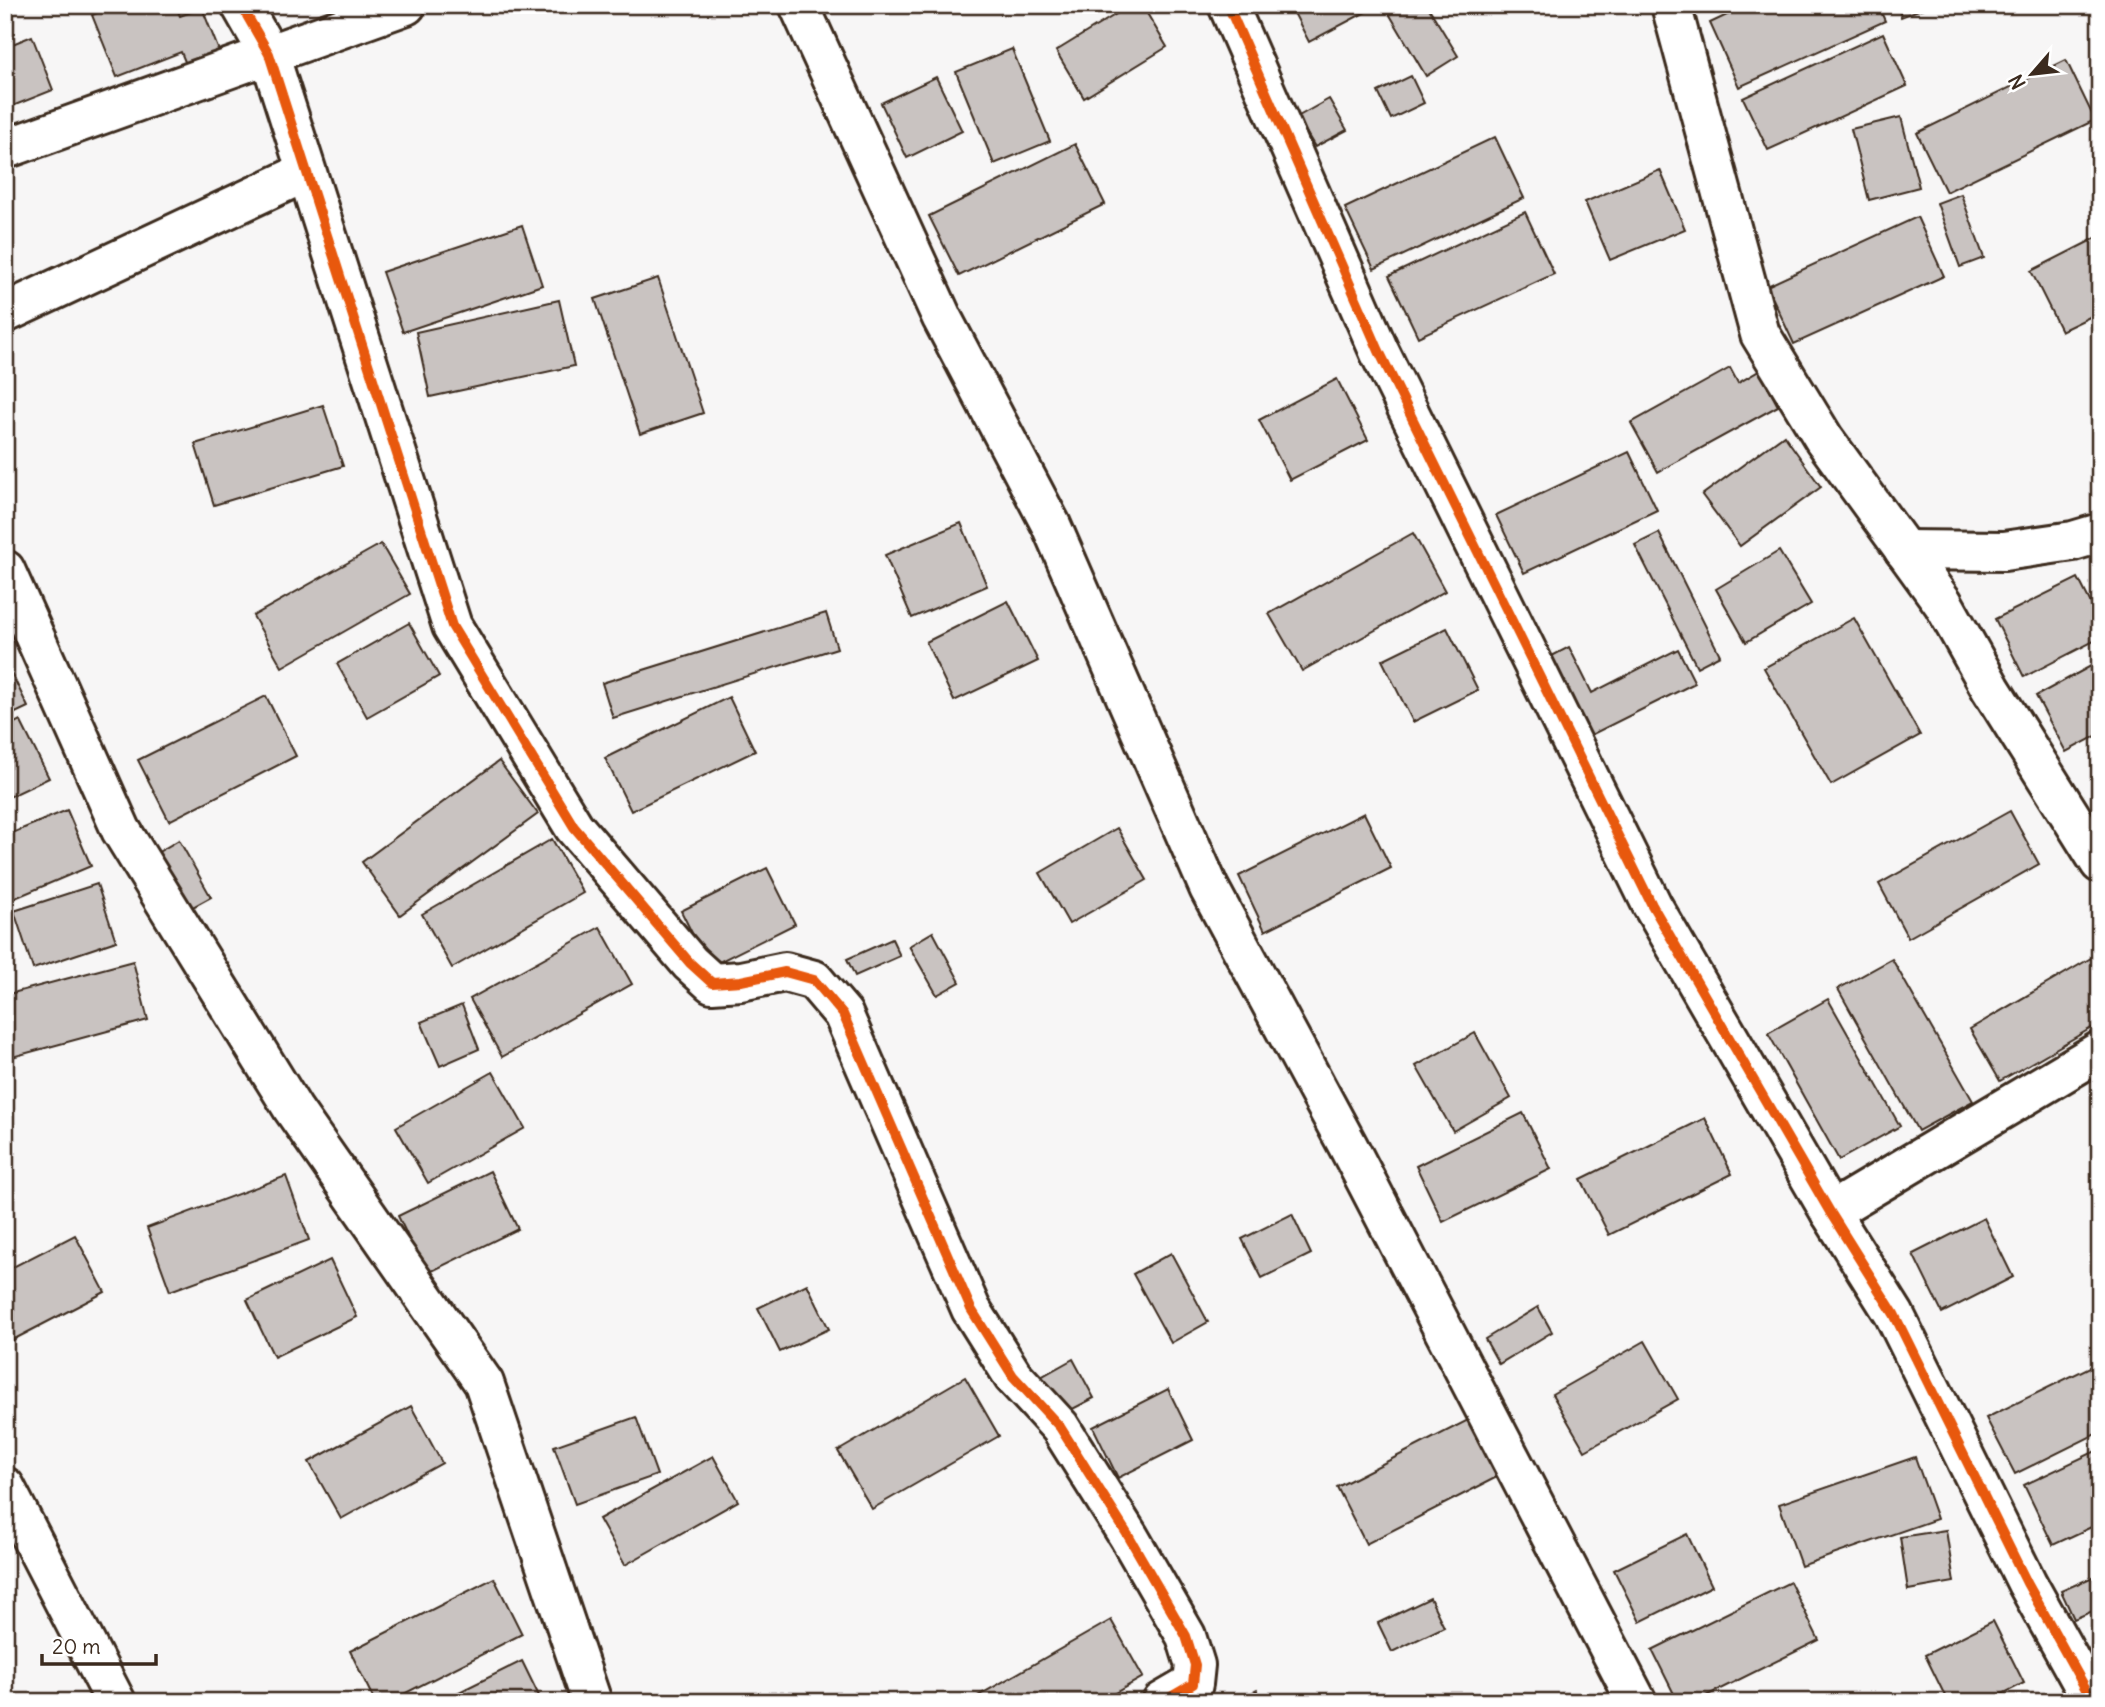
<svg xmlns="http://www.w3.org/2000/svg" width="2105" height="1707" viewBox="0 0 2105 1707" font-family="Delius,sans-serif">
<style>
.building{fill:#c9c3c1;stroke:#3b2a1e;stroke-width:2}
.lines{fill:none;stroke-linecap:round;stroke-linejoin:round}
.minor-casing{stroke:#3b2a1e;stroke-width:44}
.minor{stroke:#fff;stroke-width:38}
.cycleway-casing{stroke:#fff;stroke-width:15}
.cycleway{stroke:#e8590c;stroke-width:10}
</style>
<rect width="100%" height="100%" fill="#f7f6f6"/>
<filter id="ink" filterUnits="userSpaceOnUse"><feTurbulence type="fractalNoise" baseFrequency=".0143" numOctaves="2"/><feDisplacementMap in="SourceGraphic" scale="14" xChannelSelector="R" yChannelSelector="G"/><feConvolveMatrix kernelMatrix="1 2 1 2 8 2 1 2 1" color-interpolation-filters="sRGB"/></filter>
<g filter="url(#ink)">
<!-- building -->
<g class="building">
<path d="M 116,5 L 175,5 L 180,16 L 202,8 L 221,56 L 188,69 L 181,52 L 117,77 L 92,15 Z"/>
<path d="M 1131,5 L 1142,5 L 1167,47 L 1084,98 L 1056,51 Z"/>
<path d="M 1290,5 L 1379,5 L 1309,42 Z"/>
<path d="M 1384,5 L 1427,5 L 1458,56 L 1426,76 Z"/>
<path d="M 1748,5 L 1878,5 L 1885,21 L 1739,87 L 1710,23 Z"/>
<path d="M 1897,5 L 1931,5 L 1901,17 Z"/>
<path d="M 1883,33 L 1907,86 L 1768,150 L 1743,98 Z"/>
<path d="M 32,36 L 53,90 L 5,109 L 5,47 Z"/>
<path d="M 1012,49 L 1050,141 L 994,164 L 956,72 Z"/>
<path d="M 2066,60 L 2095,120 L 1946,192 L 1917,133 Z"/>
<path d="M 1411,76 L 1424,103 L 1391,119 L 1378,92 Z"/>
<path d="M 936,77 L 962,131 L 907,158 L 881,103 Z"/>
<path d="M 1329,99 L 1347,130 L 1315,147 L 1297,117 Z"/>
<path d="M 1901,117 L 1919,187 L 1869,200 L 1851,129 Z"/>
<path d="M 1495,137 L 1524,198 L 1374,269 L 1345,208 Z"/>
<path d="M 1075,144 L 1105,204 L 959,276 L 929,216 Z"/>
<path d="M 1660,170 L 1685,229 L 1610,260 L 1585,202 Z"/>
<path d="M 1961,194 L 1984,258 L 1960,267 L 1937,203 Z"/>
<path d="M 1525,212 L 1554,274 L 1418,337 L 1389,276 Z"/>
<path d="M 1917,217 L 1944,276 L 1794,344 L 1767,286 Z"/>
<path d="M 522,225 L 542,285 L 403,332 L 382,272 Z"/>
<path d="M 2100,236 L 2100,312 L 2061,331 L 2031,271 Z"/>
<path d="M 658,278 L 703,413 L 640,434 L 595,299 Z"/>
<path d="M 559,300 L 574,366 L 430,397 L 416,332 Z"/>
<path d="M 1730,368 L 1738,383 L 1759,371 L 1778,406 L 1658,472 L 1631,423 Z"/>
<path d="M 1337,379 L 1368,440 L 1290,480 L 1259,420 Z"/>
<path d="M 323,405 L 343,466 L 214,505 L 195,444 Z"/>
<path d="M 1784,435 L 1821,487 L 1740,546 L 1702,495 Z"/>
<path d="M 1629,452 L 1657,510 L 1524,573 L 1496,515 Z"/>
<path d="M 961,523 L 987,586 L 912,618 L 885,555 Z"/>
<path d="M 1413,533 L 1445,591 L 1302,671 L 1269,614 Z"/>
<path d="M 1659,533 L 1720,655 L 1697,667 L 1635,545 Z"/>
<path d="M 381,544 L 410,594 L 282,667 L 253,616 Z"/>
<path d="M 1779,551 L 1811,604 L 1746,642 L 1716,589 Z"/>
<path d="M 2078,578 L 2100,621 L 2100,638 L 2024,677 L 1995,619 Z"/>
<path d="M 1008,601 L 1038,661 L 954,701 L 926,642 Z"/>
<path d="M 826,613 L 837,648 L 613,718 L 602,683 Z"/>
<path d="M 1854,618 L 1920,735 L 1831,785 L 1764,668 Z"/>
<path d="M 409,623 L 439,676 L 367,717 L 337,664 Z"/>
<path d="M 1447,628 L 1478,690 L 1413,722 L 1382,660 Z"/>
<path d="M 1569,647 L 1592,693 L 1678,649 L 1695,683 L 1585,738 L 1546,659 Z"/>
<path d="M 5,660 L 28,707 L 5,718 Z"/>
<path d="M 2100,661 L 2100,734 L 2066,752 L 2036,696 Z"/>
<path d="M 266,696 L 296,756 L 169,821 L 138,760 Z"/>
<path d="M 729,697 L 755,751 L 631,811 L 605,758 Z"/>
<path d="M 20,720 L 49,778 L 5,799 L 5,728 Z"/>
<path d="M 499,761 L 538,814 L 400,915 L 362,862 Z"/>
<path d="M 67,810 L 91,866 L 8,901 L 5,896 L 5,836 Z"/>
<path d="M 2010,811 L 2039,864 L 1908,938 L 1879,884 Z"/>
<path d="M 1364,813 L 1391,868 L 1265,931 L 1239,876 Z"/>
<path d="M 1117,828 L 1147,880 L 1069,924 L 1040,873 Z"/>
<path d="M 552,839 L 583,893 L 452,968 L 422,914 Z"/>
<path d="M 179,840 L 211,897 L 182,913 L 150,857 Z"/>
<path d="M 767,868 L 795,924 L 709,967 L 681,911 Z"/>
<path d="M 97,884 L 116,941 L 33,969 L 14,911 Z"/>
<path d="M 600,927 L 632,984 L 502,1057 L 470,999 Z"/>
<path d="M 933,932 L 960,982 L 937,995 L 909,946 Z"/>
<path d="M 892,939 L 900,956 L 855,976 L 847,959 Z"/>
<path d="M 2091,958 L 2100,973 L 2100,1023 L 2000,1081 L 1970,1029 Z"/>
<path d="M 1892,959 L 1973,1101 L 1918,1131 L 1838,989 Z"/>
<path d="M 133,961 L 148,1020 L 5,1059 L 5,995 Z"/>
<path d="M 1828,999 L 1900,1126 L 1839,1160 L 1768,1033 Z"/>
<path d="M 462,1005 L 479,1049 L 440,1066 L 421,1022 Z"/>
<path d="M 1475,1033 L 1511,1098 L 1453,1131 L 1416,1066 Z"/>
<path d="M 493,1072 L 525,1128 L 428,1183 L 396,1127 Z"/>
<path d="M 1523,1113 L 1551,1169 L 1443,1222 L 1416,1166 Z"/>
<path d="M 1705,1118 L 1732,1174 L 1609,1235 L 1581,1179 Z"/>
<path d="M 490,1171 L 518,1229 L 426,1274 L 398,1216 Z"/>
<path d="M 286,1176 L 309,1240 L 170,1291 L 147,1228 Z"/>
<path d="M 1292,1214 L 1311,1254 L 1262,1278 L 1242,1239 Z"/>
<path d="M 1984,1218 L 2013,1277 L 1942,1313 L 1913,1254 Z"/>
<path d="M 75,1235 L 105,1292 L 5,1344 L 5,1271 Z"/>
<path d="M 1171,1253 L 1208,1322 L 1171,1343 L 1133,1274 Z"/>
<path d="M 330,1260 L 357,1317 L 274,1357 L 247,1300 Z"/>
<path d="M 807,1284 L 829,1329 L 780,1352 L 758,1308 Z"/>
<path d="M 1538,1307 L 1552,1332 L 1499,1364 L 1485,1339 Z"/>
<path d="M 1645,1341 L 1678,1399 L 1585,1451 L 1552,1394 Z"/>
<path d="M 1073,1359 L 1094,1398 L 1061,1415 L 1041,1377 Z"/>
<path d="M 2100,1362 L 2100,1432 L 2015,1474 L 1986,1418 Z"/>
<path d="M 965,1377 L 999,1436 L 872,1509 L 838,1451 Z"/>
<path d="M 1168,1389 L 1193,1440 L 1118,1478 L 1093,1427 Z"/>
<path d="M 411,1406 L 442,1463 L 341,1519 L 309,1462 Z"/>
<path d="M 636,1417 L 657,1475 L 575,1504 L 554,1446 Z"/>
<path d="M 1468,1420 L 1497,1477 L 1366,1544 L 1337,1487 Z"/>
<path d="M 2100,1449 L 2100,1523 L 2053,1545 L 2024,1485 Z"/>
<path d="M 713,1456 L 738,1501 L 625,1565 L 599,1519 Z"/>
<path d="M 1915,1457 L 1937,1519 L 1801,1566 L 1779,1504 Z"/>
<path d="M 1946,1530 L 1954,1582 L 1908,1590 L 1900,1537 Z"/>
<path d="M 1687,1534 L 1712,1586 L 1640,1622 L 1614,1570 Z"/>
<path d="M 2095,1576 L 2100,1587 L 2100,1608 L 2074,1619 L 2061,1591 Z"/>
<path d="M 494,1578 L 522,1634 L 388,1702 L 375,1702 L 350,1651 Z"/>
<path d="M 1790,1582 L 1819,1640 L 1694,1702 L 1678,1702 L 1652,1650 Z"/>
<path d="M 1430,1598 L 1444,1627 L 1392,1652 L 1378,1623 Z"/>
<path d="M 1111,1620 L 1143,1677 L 1099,1702 L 981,1702 L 978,1696 Z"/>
<path d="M 1993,1621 L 2024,1683 L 1987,1702 L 1948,1702 L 1925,1655 Z"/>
<path d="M 522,1661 L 542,1702 L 439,1702 Z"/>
<path d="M 1257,1690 L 1264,1702 L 1234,1702 Z"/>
<path d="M 1580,1694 L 1585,1702 L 1567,1702 Z"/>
<path d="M 236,1695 L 238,1702 L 209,1702 Z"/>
</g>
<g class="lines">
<defs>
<g id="minor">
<path d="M 241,5 L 269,54 L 452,626 L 574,827 L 690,963 L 712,983 L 741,981 L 785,972 L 814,980 L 843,1014 L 971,1309 L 1013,1376 L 1060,1427 L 1129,1537 L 1186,1636 L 1195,1665 L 1193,1684 L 1162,1702"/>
<path d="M 799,5 L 942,318 L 1051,525 L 1209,888 L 1348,1146 L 1637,1702"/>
<path d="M 1228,5 L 1379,351 L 1652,905 L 1830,1212 L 1894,1314 L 2027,1583 L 2093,1702"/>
<path d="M 1671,5 L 1760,334 L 1824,439 L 1943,603 L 1991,689 L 2100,863"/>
<path d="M 5,149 L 406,5"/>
<path d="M 5,313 L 306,172"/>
<path d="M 1904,550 L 2004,551 L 2073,541 L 2100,533"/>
<path d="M 5,570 L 121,830 L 293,1109 L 484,1383 L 592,1702"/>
<path d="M 1830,1212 L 2100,1051"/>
<path d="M 5,1487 L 116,1702"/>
</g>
</defs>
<!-- minor casing -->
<use href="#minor" class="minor-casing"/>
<!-- minor -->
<use href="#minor" class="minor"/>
<defs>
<g id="cycleway">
<path d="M 241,5 L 269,54 L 452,626 L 574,827 L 690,963 L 712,983 L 741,981 L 785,972 L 814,980 L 843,1014 L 971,1309 L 1013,1376 L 1060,1427 L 1129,1537 L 1186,1636 L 1195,1665 L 1193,1684 L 1162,1702"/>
<path d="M 1228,5 L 1379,351 L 1652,905 L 1830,1212 L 1894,1314 L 2027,1583 L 2093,1702"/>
</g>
</defs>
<!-- cycleway casing -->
<use href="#cycleway" class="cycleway-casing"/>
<!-- cycleway -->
<use href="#cycleway" class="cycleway"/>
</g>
</g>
<!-- margin -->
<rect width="2105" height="1707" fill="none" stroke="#fff" stroke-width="28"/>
<rect x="14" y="14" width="2077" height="1679" fill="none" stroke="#3b2a1e" stroke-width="2.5" filter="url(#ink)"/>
<!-- north arrow -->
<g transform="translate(2032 74) rotate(242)" stroke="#ffffff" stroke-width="5" paint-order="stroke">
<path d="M0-5L12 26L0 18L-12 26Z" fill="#3b2a1e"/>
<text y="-10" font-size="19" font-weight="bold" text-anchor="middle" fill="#3b2a1e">N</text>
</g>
<!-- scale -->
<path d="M42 1654v10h114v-10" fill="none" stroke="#3b2a1e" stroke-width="3.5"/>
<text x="52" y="1654" font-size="21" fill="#3b2a1e" stroke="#ffffff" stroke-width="5" paint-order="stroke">20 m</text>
</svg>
